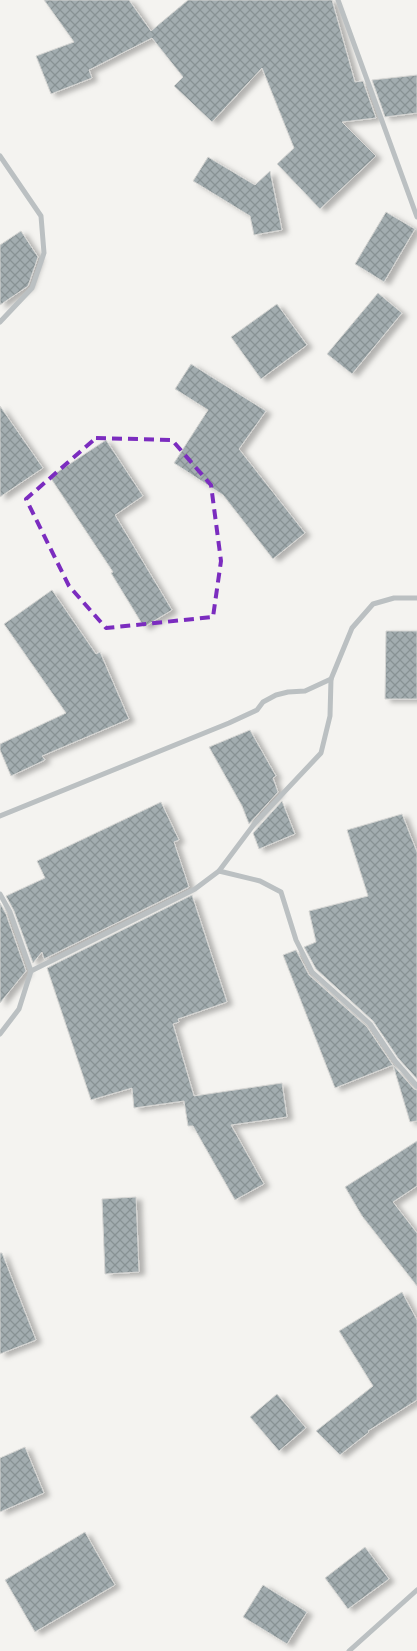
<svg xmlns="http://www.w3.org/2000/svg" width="417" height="1651" viewBox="0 0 417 1651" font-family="'Asap Condensed',sans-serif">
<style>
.building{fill:url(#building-cross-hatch);stroke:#d5d5d3;filter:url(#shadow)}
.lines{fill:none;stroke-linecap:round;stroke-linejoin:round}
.minor{stroke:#bbc0c2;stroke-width:5}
.marked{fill:none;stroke:#7b2cbf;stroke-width:4;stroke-dasharray:10 6;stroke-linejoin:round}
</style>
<defs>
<pattern id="building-cross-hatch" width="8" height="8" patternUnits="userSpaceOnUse" patternTransform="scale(1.25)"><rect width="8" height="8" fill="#a3adb0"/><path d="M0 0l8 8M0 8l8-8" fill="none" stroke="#889294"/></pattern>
<filter id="shadow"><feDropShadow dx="5.5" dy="3" stdDeviation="2.5" flood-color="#0004"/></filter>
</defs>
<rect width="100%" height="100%" fill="#f4f3f0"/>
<!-- building -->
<g class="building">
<path d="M 44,0 L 129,0 L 151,31 L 188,0 L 332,0 L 355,82 L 363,81 L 376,118 L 342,122 L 376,156 L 320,209 L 277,164 L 294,148 L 262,68 L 212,122 L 174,86 L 183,77 L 152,38 L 89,70 L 92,78 L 51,94 L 36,56 L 74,42 Z"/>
<path d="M 417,75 L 417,113 L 385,117 L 372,80 Z"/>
<path d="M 208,157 L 255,185 L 270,171 L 282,230 L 254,235 L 250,216 L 193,181 Z"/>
<path d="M 386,212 L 415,229 L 384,282 L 355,264 Z"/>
<path d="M 21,231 L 38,257 L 28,286 L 0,305 L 0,245 Z"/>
<path d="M 378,293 L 402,313 L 352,374 L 327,354 Z"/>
<path d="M 277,304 L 307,345 L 261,379 L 231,337 Z"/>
<path d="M 191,364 L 266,411 L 239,449 L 305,533 L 273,559 L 223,495 L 174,463 L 208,410 L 175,389 Z"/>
<path d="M 0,406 L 43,468 L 0,497 Z"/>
<path d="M 106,440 L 143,496 L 115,515 L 172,610 L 144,627 L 111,573 L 113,572 L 50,477 Z"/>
<path d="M 52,590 L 96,654 L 100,652 L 129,719 L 42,756 L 45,760 L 11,776 L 0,750 L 0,744 L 66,713 L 4,624 Z"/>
<path d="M 386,631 L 417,631 L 417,699 L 385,699 Z"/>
<path d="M 250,730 L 276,776 L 273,778 L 278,792 L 249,824 L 242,806 L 209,747 Z"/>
<path d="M 282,801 L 295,834 L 259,849 L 253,833 Z"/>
<path d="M 161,802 L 179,840 L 174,842 L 189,887 L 44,959 L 42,952 L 33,963 L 14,911 L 6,896 L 45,878 L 37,861 Z"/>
<path d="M 402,814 L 417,852 L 417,1079 L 398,1058 L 373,1021 L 316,969 L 304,947 L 316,942 L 309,911 L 368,896 L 347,830 Z"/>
<path d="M 192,895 L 227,1002 L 178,1019 L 179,1022 L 173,1024 L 194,1096 L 282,1083 L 287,1117 L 231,1125 L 264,1184 L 235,1200 L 193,1126 L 188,1126 L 184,1101 L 134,1108 L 132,1088 L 91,1100 L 47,968 Z"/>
<path d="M 0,903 L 6,914 L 26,971 L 0,1003 Z"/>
<path d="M 296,950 L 309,975 L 367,1027 L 392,1064 L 414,1089 L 417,1090 L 417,1121 L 410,1122 L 393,1065 L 335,1088 L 283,955 Z"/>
<path d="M 417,1141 L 417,1186 L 393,1202 L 417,1233 L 417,1286 L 362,1216 L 345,1187 Z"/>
<path d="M 136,1197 L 139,1272 L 105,1274 L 102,1199 Z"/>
<path d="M 0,1253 L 2,1253 L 36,1340 L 0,1354 Z"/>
<path d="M 402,1292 L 417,1320 L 417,1400 L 368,1431 L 369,1432 L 340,1455 L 316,1431 L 373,1386 L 339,1331 Z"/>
<path d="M 277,1394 L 306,1428 L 279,1451 L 250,1417 Z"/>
<path d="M 25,1447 L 44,1493 L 0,1512 L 0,1458 Z"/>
<path d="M 85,1532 L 115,1585 L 35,1632 L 5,1580 Z"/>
<path d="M 365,1547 L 389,1579 L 348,1609 L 325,1578 Z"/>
<path d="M 263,1585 L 307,1612 L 287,1644 L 243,1617 Z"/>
</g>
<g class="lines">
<!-- minor -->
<g class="minor">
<path d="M 338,0 L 417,217"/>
<path d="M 0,156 L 41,216 L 44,253 L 32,288 L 0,322"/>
<path d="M 0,816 L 229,723 L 257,710 L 263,702 L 276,695 L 288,692 L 305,691 L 331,679"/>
<path d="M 219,871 L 260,881 L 281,892 L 296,940 L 312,972 L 370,1024 L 395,1061 L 417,1086"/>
<path d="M 0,894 L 10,912 L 31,971 L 19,1009 L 0,1034"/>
<path d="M 31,971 L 195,889 L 219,871 L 255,823 L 321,753 L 330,716 L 331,679 L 352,628 L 373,604 L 394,598 L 417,598"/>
<path d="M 349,1651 L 417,1590"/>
</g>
</g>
<!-- marked area -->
<path class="marked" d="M 96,438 L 172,440 L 211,485 L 221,561 L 213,617 L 106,628 L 69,586 L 26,499 Z"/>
</svg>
